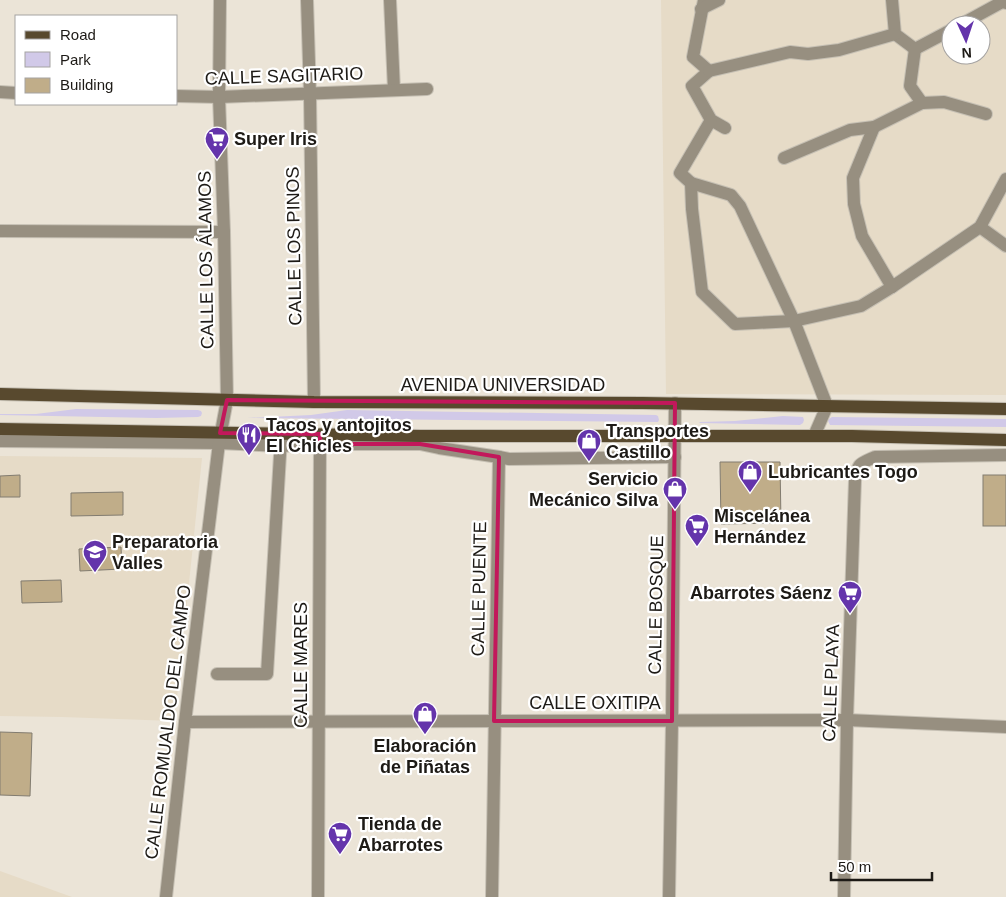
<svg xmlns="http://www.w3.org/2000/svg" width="1006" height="897" viewBox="0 0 1006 897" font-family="Helvetica,sans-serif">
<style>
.built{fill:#e6dbc7;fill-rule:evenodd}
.green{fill:#d1c9e8}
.building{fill:#c0ad89;stroke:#827c70}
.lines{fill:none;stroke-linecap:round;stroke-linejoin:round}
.minor-casing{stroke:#c6c0b4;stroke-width:14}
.major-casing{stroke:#c6c0b4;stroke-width:14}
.minor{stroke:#978f80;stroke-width:12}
.major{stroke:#58492e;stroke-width:12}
.marked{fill:none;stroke:#c2185b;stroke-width:4;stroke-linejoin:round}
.labels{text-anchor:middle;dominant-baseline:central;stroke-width:4.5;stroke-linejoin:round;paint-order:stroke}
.street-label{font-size:18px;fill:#1d1a16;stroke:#fff}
.poi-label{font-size:18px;font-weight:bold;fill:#1d1a16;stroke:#fff;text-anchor:start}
</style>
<rect width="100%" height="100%" fill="#ebe4d7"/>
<!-- built -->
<g class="built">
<path d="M 661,0 L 1006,0 L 1006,395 L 666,394 ZM 951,25 L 981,25 L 981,55 L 951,55 Z"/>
<path d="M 0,456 L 202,458 L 178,689 L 174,721 L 62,717 L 0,716 Z"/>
<path d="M 0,871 L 72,897 L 0,897 Z"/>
</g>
<!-- green -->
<g class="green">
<path d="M 76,409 L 198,410 L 201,411 L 202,413 L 201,416 L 198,417 L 156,418 L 0,415 L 0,414 L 36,414 Z"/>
<path d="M 347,410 L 656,415 L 658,416 L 659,420 L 658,422 L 247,418 L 311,415 Z"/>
<path d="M 783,416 L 803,417 L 804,420 L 803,423 L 800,425 L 699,423 L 700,422 L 735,421 Z"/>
<path d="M 832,417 L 1006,419 L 1006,427 L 830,425 L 828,421 L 829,419 Z"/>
</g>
<!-- building -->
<g class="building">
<path d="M 720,462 L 780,462 L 781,523 L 721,524 Z"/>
<path d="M 20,475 L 20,497 L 0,497 L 0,476 Z"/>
<rect x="983" y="475" width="23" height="51"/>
<path d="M 123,492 L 123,515 L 71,516 L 71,493 Z"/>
<path d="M 121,547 L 122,569 L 80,571 L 79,549 Z"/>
<path d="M 61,580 L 62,602 L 22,603 L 21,581 Z"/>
<path d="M 0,732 L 32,733 L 30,796 L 0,795 Z"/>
</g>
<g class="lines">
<defs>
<g id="minor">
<path d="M 307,0 L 310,94 L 314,402"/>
<path d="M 390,0 L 394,90"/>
<path d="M 704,0 L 693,57 L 709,71 L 692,86 L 711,120 L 725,128"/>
<path d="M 892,0 L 895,34 L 915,49 L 951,30"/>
<path d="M 701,9 L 719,0"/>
<path d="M 960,25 L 1002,2 L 1006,3"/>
<path d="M 915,49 L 910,86 L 922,103"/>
<path d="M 709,71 L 790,52 L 808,54 L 839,50 L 895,34"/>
<path d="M 0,92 L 16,93"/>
<path d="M 176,96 L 219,97 L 427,89"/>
<path d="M 711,120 L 680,173 L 691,183 L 692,209 L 702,292 L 735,324 L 794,321 L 861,306 L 892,287 L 980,227 L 1006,179"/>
<path d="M 874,127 L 853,178 L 854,204 L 862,236 L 892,287"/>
<path d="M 784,158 L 850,130 L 874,127 L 922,103 L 944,102 L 986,114"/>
<path d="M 691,183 L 731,195 L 740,206 L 794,321 L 827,406 L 814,436"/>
<path d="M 980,227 L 1006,246"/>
<path d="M 0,231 L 224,232"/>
<path d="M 0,441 L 219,443 L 280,446 L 320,444 L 420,444 L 439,448 L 499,457"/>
<path d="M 217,674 L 267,674 L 281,438"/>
<path d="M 185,722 L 847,720 L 1006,727"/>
<path d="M 166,897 L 185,722 L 219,443 L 227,400 L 224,232 L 219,97 L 220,0"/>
<path d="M 318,897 L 320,437"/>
<path d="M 492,897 L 499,457 L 509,459 L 675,457"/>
<path d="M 669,897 L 672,721 L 675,403"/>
<path d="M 844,897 L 847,720 L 855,480 C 858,463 859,464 875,457 L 1006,455"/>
</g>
<g id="major">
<path d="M 0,394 L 314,402 L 643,403 L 1006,409"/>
<path d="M 0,429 L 420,436 L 852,436 L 1006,440"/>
</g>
</defs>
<!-- minor casing -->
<use href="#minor" class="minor-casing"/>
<!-- major casing -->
<use href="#major" class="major-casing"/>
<!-- minor -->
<use href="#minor" class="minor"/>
<!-- major -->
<use href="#major" class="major"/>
</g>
<!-- marked area -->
<path class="marked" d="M 227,400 L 675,403 L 672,721 L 494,721 L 499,457 L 420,444 L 320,444 L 320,434 L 220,433 Z"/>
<!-- icons -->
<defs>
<symbol id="supermarket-pin" viewBox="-11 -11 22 30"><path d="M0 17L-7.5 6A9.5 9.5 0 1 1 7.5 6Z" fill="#6434ab" stroke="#fff"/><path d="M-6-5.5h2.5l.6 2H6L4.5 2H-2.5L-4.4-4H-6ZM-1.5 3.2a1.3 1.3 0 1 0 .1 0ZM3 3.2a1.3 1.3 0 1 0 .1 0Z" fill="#fff"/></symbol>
<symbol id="restaurant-pin" viewBox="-11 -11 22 30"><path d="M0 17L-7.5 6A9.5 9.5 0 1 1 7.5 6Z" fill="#6434ab" stroke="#fff"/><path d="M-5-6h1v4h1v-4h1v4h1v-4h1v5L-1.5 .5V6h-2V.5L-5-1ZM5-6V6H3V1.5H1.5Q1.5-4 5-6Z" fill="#fff"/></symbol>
<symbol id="shop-pin" viewBox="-11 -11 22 30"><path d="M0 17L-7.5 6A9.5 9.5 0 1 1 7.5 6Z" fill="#6434ab" stroke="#fff"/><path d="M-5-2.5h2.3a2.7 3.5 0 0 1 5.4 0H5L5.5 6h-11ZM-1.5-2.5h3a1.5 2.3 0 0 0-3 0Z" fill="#fff"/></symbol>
<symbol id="school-pin" viewBox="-11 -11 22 30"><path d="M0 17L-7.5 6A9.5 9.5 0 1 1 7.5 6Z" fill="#6434ab" stroke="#fff"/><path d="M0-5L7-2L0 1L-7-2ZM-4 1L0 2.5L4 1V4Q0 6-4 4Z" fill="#fff"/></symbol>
</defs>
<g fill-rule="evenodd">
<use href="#supermarket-pin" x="203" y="125" width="28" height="38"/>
<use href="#restaurant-pin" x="235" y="421" width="28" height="38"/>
<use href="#shop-pin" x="575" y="427" width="28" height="38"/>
<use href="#shop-pin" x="736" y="458" width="28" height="38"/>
<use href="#shop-pin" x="661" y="475" width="28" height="38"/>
<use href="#supermarket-pin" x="683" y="512" width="28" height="38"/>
<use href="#school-pin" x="81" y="538" width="28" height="38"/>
<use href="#supermarket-pin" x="836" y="579" width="28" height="38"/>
<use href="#shop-pin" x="411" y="700" width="28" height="38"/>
<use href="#supermarket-pin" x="326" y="820" width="28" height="38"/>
</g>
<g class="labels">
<!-- street labels -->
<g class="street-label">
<text transform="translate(284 76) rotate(-2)">CALLE SAGITARIO</text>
<text transform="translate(294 246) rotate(-91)">CALLE LOS PINOS</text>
<text transform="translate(206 260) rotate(-91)">CALLE LOS ÁLAMOS</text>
<text x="503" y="385">AVENIDA UNIVERSIDAD</text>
<text transform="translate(479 589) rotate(-89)">CALLE PUENTE</text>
<text transform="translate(656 605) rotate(-89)">CALLE BOSQUE</text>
<text transform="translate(301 665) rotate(-90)">CALLE MARES</text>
<text transform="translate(831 683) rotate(-88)">CALLE PLAYA</text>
<text x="595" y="703">CALLE OXITIPA</text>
<text transform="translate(168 722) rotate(-83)">CALLE ROMUALDO DEL CAMPO</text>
</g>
<!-- poi labels -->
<g class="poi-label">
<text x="234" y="139">Super Iris</text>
<text x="266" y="425">Tacos y antojitos<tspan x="266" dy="21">El Chicles</tspan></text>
<text x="606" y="431">Transportes<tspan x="606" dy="21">Castillo</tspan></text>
<text x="768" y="472">Lubricantes Togo</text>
<text x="658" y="479" text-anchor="end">Servicio<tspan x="658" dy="21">Mecánico Silva</tspan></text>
<text x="714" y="516">Miscelánea<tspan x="714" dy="21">Hernández</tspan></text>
<text x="112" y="542">Preparatoria<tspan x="112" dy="21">Valles</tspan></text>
<text x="832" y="593" text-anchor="end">Abarrotes Sáenz</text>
<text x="425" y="746" text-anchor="middle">Elaboración<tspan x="425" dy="21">de Piñatas</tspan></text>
<text x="358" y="824">Tienda de<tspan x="358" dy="21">Abarrotes</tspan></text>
</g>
</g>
<!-- legend -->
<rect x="15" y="15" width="162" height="90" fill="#ffffff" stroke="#a5a3a2"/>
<rect x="25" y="31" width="25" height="8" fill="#58492e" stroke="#a5a3a2"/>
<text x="60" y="40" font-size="15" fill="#1d1a16">Road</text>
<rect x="25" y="52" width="25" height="15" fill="#d1c9e8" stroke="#a5a3a2"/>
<text x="60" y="65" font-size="15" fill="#1d1a16">Park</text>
<rect x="25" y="78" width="25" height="15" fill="#c0ad89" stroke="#a5a3a2"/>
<text x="60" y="90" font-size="15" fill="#1d1a16">Building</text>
<!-- north arrow -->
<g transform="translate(966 40) rotate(177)"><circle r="24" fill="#ffffff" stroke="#a5a3a2"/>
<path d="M0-4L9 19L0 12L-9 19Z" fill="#6434ab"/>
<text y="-8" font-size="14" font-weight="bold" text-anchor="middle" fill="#1d1a16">N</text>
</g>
<!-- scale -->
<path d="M831 872v8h101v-8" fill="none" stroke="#1d1a16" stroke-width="2.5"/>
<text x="838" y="872" font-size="15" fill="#1d1a16" stroke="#ffffff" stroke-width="4" paint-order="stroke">50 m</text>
</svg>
